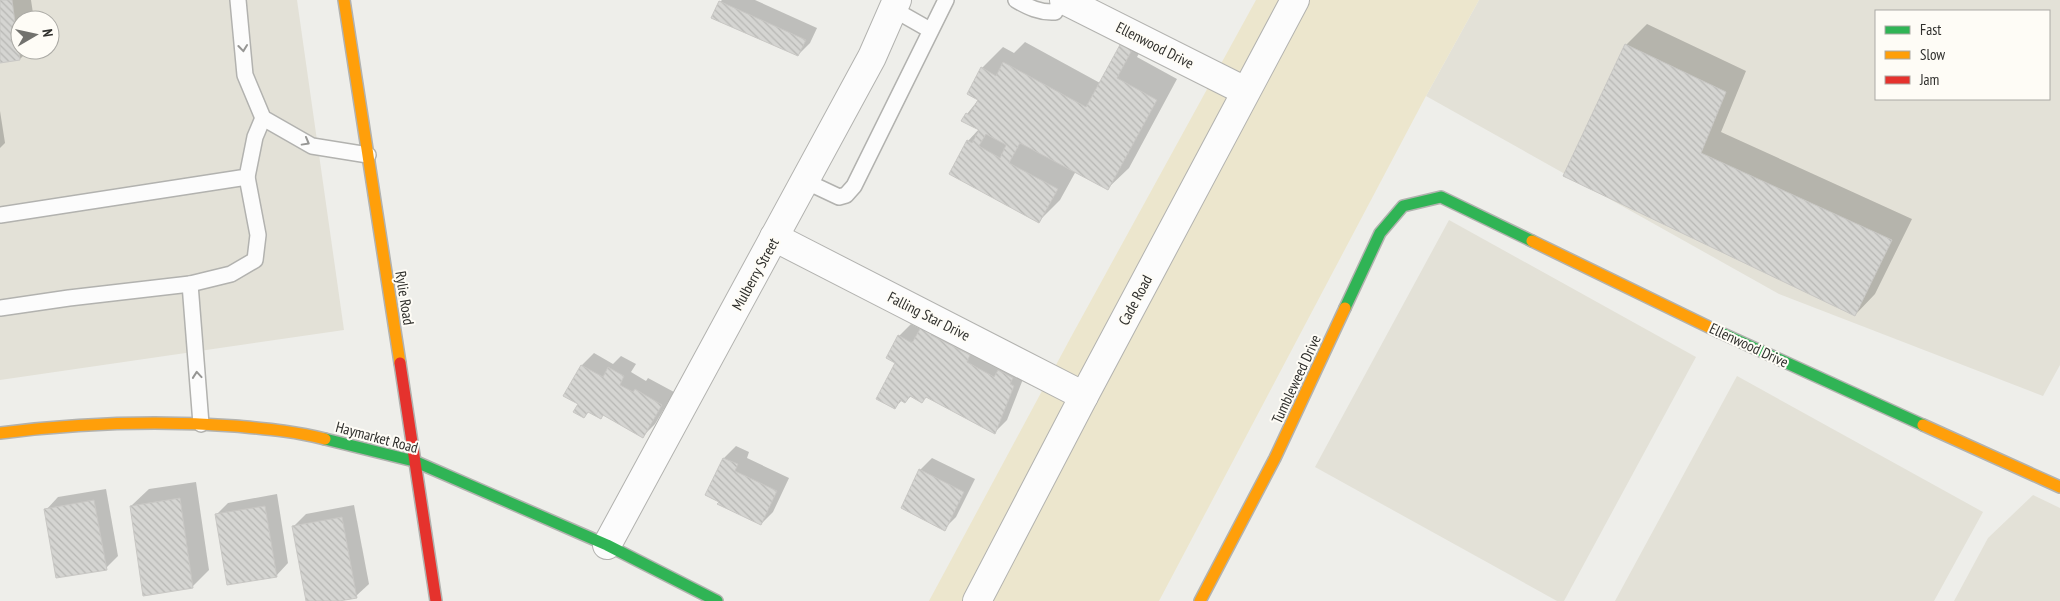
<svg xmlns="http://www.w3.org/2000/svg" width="2060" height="601" viewBox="0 0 2060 601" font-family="'PT Sans Narrow',sans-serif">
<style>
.built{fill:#e3e1d7;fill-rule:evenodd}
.grass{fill:#ece6cd}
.shadow{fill:#0003}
.building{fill:url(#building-back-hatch);stroke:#c8c7c4;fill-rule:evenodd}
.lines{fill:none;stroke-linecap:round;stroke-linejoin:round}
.lane-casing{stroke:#b2b2af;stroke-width:18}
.street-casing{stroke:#b2b2af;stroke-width:30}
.fast-casing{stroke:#b2b2af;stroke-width:14}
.slow-casing{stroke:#b2b2af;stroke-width:14}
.jam-casing{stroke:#b2b2af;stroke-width:14}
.lane{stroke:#fcfcfc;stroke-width:15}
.street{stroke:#fcfcfc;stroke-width:28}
.fast{stroke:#30b455;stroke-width:11}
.slow{stroke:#ff9f0a;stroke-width:11}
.jam{stroke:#e5322d;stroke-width:11}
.oneway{stroke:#969694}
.labels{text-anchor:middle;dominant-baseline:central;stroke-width:4;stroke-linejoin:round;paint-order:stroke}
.street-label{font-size:15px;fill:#2f2f2c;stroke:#fefcf6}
</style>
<defs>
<pattern id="building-back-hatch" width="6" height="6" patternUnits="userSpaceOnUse" patternTransform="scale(1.25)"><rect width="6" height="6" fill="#d5d5d2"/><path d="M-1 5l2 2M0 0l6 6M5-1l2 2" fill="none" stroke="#b7b7b4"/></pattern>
</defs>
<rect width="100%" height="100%" fill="#eeeeea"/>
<!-- built -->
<g class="built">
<path d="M 0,0 L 297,0 L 344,330 L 0,380 ZM 20,20 L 50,20 L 50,50 L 20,50 Z"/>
<path d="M 1479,0 L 2060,0 L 2060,365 L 2043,396 L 1779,294 L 1426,96 ZM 1876,11 L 2049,11 L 2049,99 L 1876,99 Z"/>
<path d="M 1449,220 L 1696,357 L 1564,601 L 1557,601 L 1315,467 Z"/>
<path d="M 1737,376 L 1983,512 L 1934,601 L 1615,601 Z"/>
<path d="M 2033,495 L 2060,508 L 2060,601 L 1954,601 L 1988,538 Z"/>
</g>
<!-- grass -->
<path class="grass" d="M 1256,0 L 1479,0 L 1426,96 L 1159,601 L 929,601 L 1071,337 Z"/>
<!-- shadow -->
<g class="shadow">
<path d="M 0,0 L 31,0 L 34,20 L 20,20 L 20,50 L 29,50 L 20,59 L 0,62 Z"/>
<path d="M 722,0 L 755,0 L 817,28 L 810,43 L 798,55 L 720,2 Z"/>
<path d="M 1142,23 L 1152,29 L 1137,57 L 1177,79 L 1129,168 L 1108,188 L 1076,171 L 1060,200 L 1039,221 L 968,141 L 979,129 L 967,114 L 979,99 L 982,68 L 1003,47 L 1014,53 L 1025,42 L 1100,83 L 1122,44 Z"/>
<path d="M 1647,24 L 1746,71 L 1721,132 L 1912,219 L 1875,294 L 1855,315 L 1565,176 L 1626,45 Z"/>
<path d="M 0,111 L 5,143 L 0,148 Z"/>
<path d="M 926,321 L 1025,374 L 1007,420 L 995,432 L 927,396 L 922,401 L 912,395 L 905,402 L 902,400 L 895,408 L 899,336 L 911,324 L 921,329 Z"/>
<path d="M 594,353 L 613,364 L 621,356 L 636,364 L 631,372 L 646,381 L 648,378 L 674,392 L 655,424 L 643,436 L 604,414 L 600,418 L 589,411 L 584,417 L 580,404 L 582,365 Z"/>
<path d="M 736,446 L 749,452 L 747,458 L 789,478 L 773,512 L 761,524 L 707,495 L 724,458 Z"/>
<path d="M 932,458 L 975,479 L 956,517 L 944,529 L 920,470 Z"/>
<path d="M 196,482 L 209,570 L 192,587 L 131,506 L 149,489 Z"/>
<path d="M 106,489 L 118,556 L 106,568 L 46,510 L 58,497 Z"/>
<path d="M 277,494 L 288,563 L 276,576 L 216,515 L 228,503 Z"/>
<path d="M 354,505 L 369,584 L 356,596 L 332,601 L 308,601 L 293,527 L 306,514 Z"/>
</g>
<!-- building -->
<g class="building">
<path d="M 0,0 L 12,0 L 20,60 L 0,63 Z"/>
<path d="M 719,1 L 806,40 L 798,56 L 711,18 Z"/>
<path d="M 1121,43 L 1132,50 L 1117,78 L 1157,100 L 1108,190 L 1020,143 L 1009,163 L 1058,189 L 1039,223 L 949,174 L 967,140 L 972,143 L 979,130 L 961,121 L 966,113 L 969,115 L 978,100 L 967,94 L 981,67 L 996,76 L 1003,62 L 1086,107 ZM 986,134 L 1006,145 L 1000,158 L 979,146 Z"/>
<path d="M 1625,44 L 1726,92 L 1701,153 L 1892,240 L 1855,316 L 1563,176 Z"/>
<path d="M 925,320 L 936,326 L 931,335 L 970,355 L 967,362 L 994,377 L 998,370 L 1013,378 L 1010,384 L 1014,386 L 995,434 L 926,397 L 922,403 L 910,396 L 905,403 L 900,400 L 895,409 L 876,399 L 895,363 L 886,358 L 898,335 L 912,343 Z"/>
<path d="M 581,365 L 603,377 L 608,367 L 624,376 L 620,385 L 633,392 L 635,389 L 662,405 L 643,438 L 603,415 L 601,419 L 588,412 L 584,418 L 573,412 L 578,404 L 563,396 Z"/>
<path d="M 723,458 L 738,464 L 735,471 L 777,491 L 761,525 L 717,504 L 719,502 L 705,495 Z"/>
<path d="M 919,469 L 964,492 L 945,531 L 901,508 Z"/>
<path d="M 180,498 L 193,588 L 143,596 L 130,506 Z"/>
<path d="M 94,500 L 107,570 L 56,578 L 44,509 Z"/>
<path d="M 265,506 L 277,577 L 227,585 L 215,514 Z"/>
<path d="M 342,517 L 357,598 L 339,601 L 306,601 L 292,526 Z"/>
</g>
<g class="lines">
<defs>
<g id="lane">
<path d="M 238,0 L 245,75 L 263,118 L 312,146 L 368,155"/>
<path d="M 1016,0 C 1028,7 1040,13 1055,12 L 1061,0"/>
<path d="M 893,9 L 930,30"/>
<path d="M 805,181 L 839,197 L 846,195 L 854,186 L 946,0"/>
<path d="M 0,215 L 247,177 L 255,137 L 263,118"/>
<path d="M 190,284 L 201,424"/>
<path d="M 0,308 L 69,298 L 190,284 L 231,274 L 255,260 L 258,235 L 247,177"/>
</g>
<g id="street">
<path d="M 1064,0 L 1245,91"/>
<path d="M 774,237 L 1084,396"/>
<path d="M 607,545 L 872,57 L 897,0"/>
<path d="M 977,601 L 1084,396 L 1295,0"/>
</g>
<g id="fast">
<path d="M 1345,308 L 1380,233 L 1403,206 L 1441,197 L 1532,241"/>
<path d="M 1719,332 L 1923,425"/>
<path d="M 325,439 L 414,461 L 607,545 L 717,601"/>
</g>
<g id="slow">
<path d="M 344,0 L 400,363"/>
<path d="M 1532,241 L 1719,332"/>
<path d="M 1923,425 L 2060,487"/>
<path d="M 0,433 C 80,423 155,420 235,426 C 267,429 294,431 325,439"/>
<path d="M 1200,601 L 1275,458 L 1345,308"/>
</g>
<path id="jam" d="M 400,363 L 436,601"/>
</defs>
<!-- lane casing -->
<use href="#lane" class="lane-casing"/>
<!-- street casing -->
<use href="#street" class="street-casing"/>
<!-- fast casing -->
<use href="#fast" class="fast-casing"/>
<!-- slow casing -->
<use href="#slow" class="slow-casing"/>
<!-- jam casing -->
<use href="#jam" class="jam-casing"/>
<!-- lane -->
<use href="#lane" class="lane"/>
<!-- street -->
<use href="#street" class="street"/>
<!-- fast -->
<use href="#fast" class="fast"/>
<!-- slow -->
<use href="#slow" class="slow"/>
<!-- jam -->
<use href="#jam" class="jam"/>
</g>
<!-- one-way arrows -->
<defs><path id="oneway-chevron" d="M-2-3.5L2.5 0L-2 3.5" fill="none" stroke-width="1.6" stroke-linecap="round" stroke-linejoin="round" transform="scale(1.25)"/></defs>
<g class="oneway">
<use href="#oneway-chevron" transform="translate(243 48) rotate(84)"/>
<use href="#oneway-chevron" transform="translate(306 142) rotate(29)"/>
<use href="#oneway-chevron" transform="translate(197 375) rotate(-95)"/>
</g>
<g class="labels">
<!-- street labels -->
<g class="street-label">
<text transform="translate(1155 45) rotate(27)">Ellenwood Drive</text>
<text transform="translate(755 274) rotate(-61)">Mulberry Street</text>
<text transform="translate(405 298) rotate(81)">Rylie Road</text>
<text transform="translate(1135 300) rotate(-62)">Cade Road</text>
<text transform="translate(929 316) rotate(27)">Falling Star Drive</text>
<text transform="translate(1749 345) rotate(25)">Ellenwood Drive</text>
<text transform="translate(1296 379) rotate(-65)">Tumbleweed Drive</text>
<text transform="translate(377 437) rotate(15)">Haymarket Road</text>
</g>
</g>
<!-- legend -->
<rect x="1875" y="10" width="175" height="90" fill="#fefcf6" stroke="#abaaa5"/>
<rect x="1885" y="26" width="25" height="8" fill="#30b455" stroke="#abaaa5"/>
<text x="1920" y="35" font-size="15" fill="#2f2f2c">Fast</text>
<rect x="1885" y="51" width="25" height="8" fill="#ff9f0a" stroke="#abaaa5"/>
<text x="1920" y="60" font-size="15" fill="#2f2f2c">Slow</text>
<rect x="1885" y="76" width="25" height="8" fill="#e5322d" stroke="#abaaa5"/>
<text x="1920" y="85" font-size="15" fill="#2f2f2c">Jam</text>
<!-- north arrow -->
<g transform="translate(35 35) rotate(81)"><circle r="24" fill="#fefcf6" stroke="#abaaa5"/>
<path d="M0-4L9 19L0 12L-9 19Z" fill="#72726e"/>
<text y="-8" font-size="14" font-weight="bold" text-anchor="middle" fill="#2f2f2c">N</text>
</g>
</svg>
